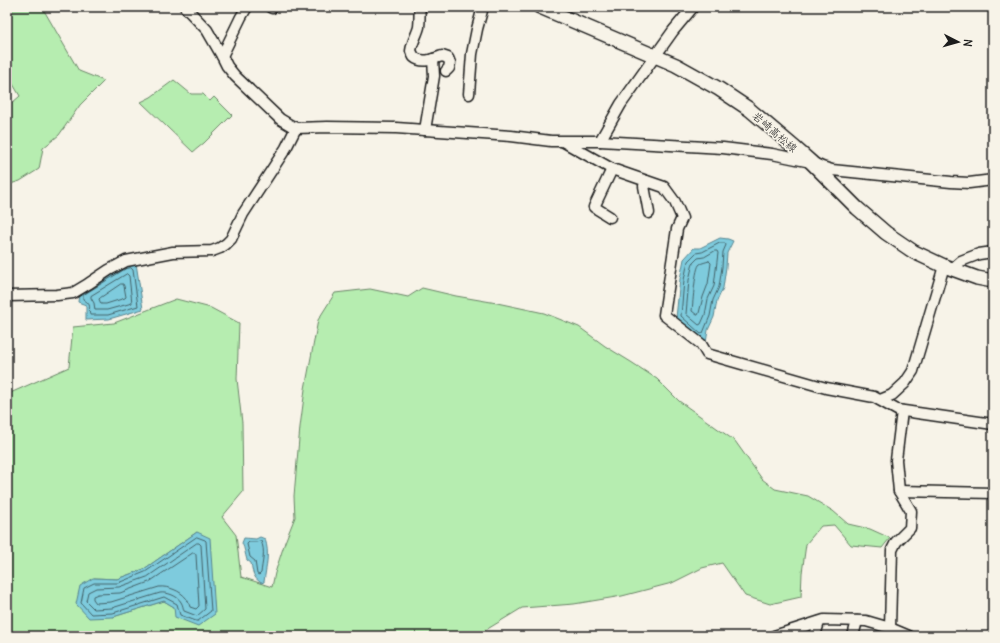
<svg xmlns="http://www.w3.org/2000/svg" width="1000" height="643" viewBox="0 0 1000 643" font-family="Delius,'Klee One',sans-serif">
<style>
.green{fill:#b6edb0;stroke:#698466;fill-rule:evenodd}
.water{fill:#7ecbdd;stroke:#578590}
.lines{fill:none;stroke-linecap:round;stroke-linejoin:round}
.shore{stroke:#436269;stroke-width:1}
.minor-casing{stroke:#1c1c1c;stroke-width:13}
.major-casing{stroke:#1c1c1c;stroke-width:16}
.minor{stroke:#f7f3e8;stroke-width:10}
.major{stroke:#f7f3e8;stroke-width:13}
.labels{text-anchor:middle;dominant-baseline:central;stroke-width:3.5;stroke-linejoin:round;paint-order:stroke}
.street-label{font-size:11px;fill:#1c1c1c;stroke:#f7f3e8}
</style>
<rect width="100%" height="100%" fill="#f7f3e8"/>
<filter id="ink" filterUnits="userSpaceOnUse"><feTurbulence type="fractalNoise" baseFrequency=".025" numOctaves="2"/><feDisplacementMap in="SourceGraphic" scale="8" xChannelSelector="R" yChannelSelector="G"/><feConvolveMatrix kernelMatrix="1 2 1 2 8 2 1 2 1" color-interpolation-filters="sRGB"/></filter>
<g filter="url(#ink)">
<!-- green -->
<g class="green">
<path d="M 7,7 L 42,7 L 79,71 L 104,81 L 80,105 L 59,135 L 43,148 L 39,169 L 20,181 L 7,185 L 7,99 L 12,103 L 20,96 L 7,74 L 7,32 L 9,30 L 7,24 Z"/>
<path d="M 174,80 L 191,94 L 203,94 L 210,101 L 214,97 L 232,115 L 204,143 L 193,152 L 141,102 L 151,97 Z"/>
<path d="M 422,288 L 456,296 L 497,303 L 544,313 L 579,327 L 605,346 L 631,362 L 657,379 L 679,401 L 735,441 L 762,479 L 775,489 L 808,496 L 833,511 L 848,524 L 870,529 L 890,538 L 882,548 L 851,545 L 834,525 L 821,526 L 806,544 L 802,573 L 801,597 L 770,604 L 745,596 L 722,563 L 702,568 L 672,583 L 622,596 L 574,604 L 522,608 L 476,636 L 7,636 L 7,397 L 8,394 L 69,367 L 73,327 L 114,323 L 176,299 L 211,308 L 239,323 L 237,379 L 242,423 L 243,492 L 222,517 L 236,535 L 241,577 L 272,587 L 275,573 L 285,542 L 295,517 L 294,496 L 300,427 L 305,389 L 318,320 L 335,293 L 370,289 L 408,297 ZM 197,532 L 174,607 L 164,601 L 113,617 L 94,578 L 117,579 L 144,569 Z"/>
</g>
<!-- water -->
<g class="water">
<path d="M 720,238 L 728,239 L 733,241 L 727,253 L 726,267 L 723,288 L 717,301 L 714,317 L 708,330 L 706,343 L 676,318 L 680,279 L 684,259 L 694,248 L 700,248 Z"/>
<path d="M 136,263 L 143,309 L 109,319 L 86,320 L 86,305 L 78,302 L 79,293 L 123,265 Z"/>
<path d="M 197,532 L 210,538 L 215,614 L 198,626 L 175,617 L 174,607 L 164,601 L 113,617 L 89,618 L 76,604 L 80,586 L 93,578 L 117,579 L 144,569 Z"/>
<path d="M 260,537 L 265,539 C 270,553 266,567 264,582 L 261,583 C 253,577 253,573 251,563 L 247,560 C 245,554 245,549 242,543 L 244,538 L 256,539 Z"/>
</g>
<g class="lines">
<!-- shore -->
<g class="shore">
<path d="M 720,243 L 725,243 L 726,245 L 723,252 L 722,267 L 719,287 L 713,300 L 710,316 L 703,333 L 701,334 L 681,316 L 684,280 L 688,261 L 696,253 L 702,252 Z"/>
<path d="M 715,251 L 717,251 L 718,253 L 714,286 L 708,299 L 705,315 L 701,324 L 699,325 L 686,314 L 689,280 L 693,263 L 698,258 L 704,257 Z"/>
<path d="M 709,261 L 711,263 L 708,284 L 703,297 L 699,313 L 698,315 L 697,315 L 692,311 C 693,303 695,267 700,264 C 702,263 706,262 709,261 Z"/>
<path d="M 131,268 L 133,270 L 138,306 L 108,315 L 90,315 C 88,306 93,306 83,299 L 83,295 L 125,269 Z"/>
<path d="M 127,274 L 129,276 L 132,303 L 107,310 L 95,310 L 94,303 L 91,298 L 91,296 Z"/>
<path d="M 121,284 L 123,284 L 124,286 L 126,297 L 125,298 L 106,304 L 101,304 L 99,299 L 100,298 Z"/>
<path d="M 197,537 L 205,540 L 206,541 L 211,611 L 198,621 L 196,621 L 180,615 L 177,604 L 164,597 L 113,613 L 91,614 L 81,603 L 84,588 L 94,583 L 118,583 L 145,572 Z"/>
<path d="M 261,541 C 266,551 262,563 261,573 L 259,575 L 257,574 L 255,561 L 250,557 L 247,544 L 249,542 L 256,542 Z"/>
<path d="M 197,543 L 199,543 L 201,545 L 205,609 L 197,616 L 184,611 C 183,608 183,605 181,602 C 178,596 167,592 160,593 L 112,608 L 94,609 L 86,601 L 88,592 L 96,588 L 119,587 L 147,577 Z"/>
<path d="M 193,553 L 195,553 L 196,555 L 199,606 L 196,609 L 190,607 C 189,604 188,600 186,598 C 181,591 168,586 159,587 L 111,602 L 96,603 L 93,599 L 93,596 L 98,594 L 120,593 L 149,582 Z"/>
</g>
<defs>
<g id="minor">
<path d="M 185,7 L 207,30 L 222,56 L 227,66 L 235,76 L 280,119 L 290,125 L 296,128 L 327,127 L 396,128 L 511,136 L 551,141 L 600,141 L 723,148 L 772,154 L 811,162 L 822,167 L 832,170 L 951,182 L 969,183 L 993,180"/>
<path d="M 270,7 L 272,8"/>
<path d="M 420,7 C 419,13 420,20 419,27 C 417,35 412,42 411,51 C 412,53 413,55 414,57 C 422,64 434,59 442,56 L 448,58 L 450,63 L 449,68 L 446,71"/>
<path d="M 222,56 L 241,17 L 247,7"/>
<path d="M 469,94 L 472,54 L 477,29 L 483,7"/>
<path d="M 425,130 L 434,76 L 433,59"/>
<path d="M 600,141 L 621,104 L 673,31 L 693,7"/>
<path d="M 564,142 L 612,169 L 664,187 L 675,202 L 682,218 L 677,229 L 664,315 L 701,344 L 707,354 L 826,388 L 874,397 L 897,410 L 993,424"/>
<path d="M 646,181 L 644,186 L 649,213"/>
<path d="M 610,217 L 594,207 L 612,169"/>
<path d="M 952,269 L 961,261 L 979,254 L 993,252"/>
<path d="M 7,296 L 57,295 L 73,293 L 88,284 L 109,270 L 126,261 L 173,252 L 212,251 L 220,248 L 226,244 L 231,239 L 243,214 L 286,148 L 296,128"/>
<path d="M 880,400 L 892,395 L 905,383 L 913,371 L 944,266"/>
<path d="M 899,491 L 993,493"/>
<path d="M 890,628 L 892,550 L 896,542 L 910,528 L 911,511 L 899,491 L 896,460 L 902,411"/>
<path d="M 774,636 L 824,620 L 866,621 L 890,628 L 909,636"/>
<path d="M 815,636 L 819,622"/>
<path d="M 853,636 L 857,621"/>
</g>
<path id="major" d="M 540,7 L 676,65 L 719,89 L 749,109 L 794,147 L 811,162 L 857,208 L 886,233 L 914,252 L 944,266 L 977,278 L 993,281"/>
</defs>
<!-- minor casing -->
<use href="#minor" class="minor-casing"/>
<!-- major casing -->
<use href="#major" class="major-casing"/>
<!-- minor -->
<use href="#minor" class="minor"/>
<!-- major -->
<use href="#major" class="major"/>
</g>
</g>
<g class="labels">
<!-- street labels -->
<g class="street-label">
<text transform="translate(775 132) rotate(41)">岩崎高松線</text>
</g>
</g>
<!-- margin -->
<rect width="1000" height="643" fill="none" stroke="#f7f3e8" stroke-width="24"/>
<rect x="12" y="12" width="976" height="619" fill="none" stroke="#1c1c1c" stroke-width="1.5" filter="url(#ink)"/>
<!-- north arrow -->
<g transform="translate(958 42) rotate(96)" stroke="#f7f3e8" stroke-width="3" paint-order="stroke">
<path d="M0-3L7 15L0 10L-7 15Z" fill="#1c1c1c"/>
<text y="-6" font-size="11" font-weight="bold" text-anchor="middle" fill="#1c1c1c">N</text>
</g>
</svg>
